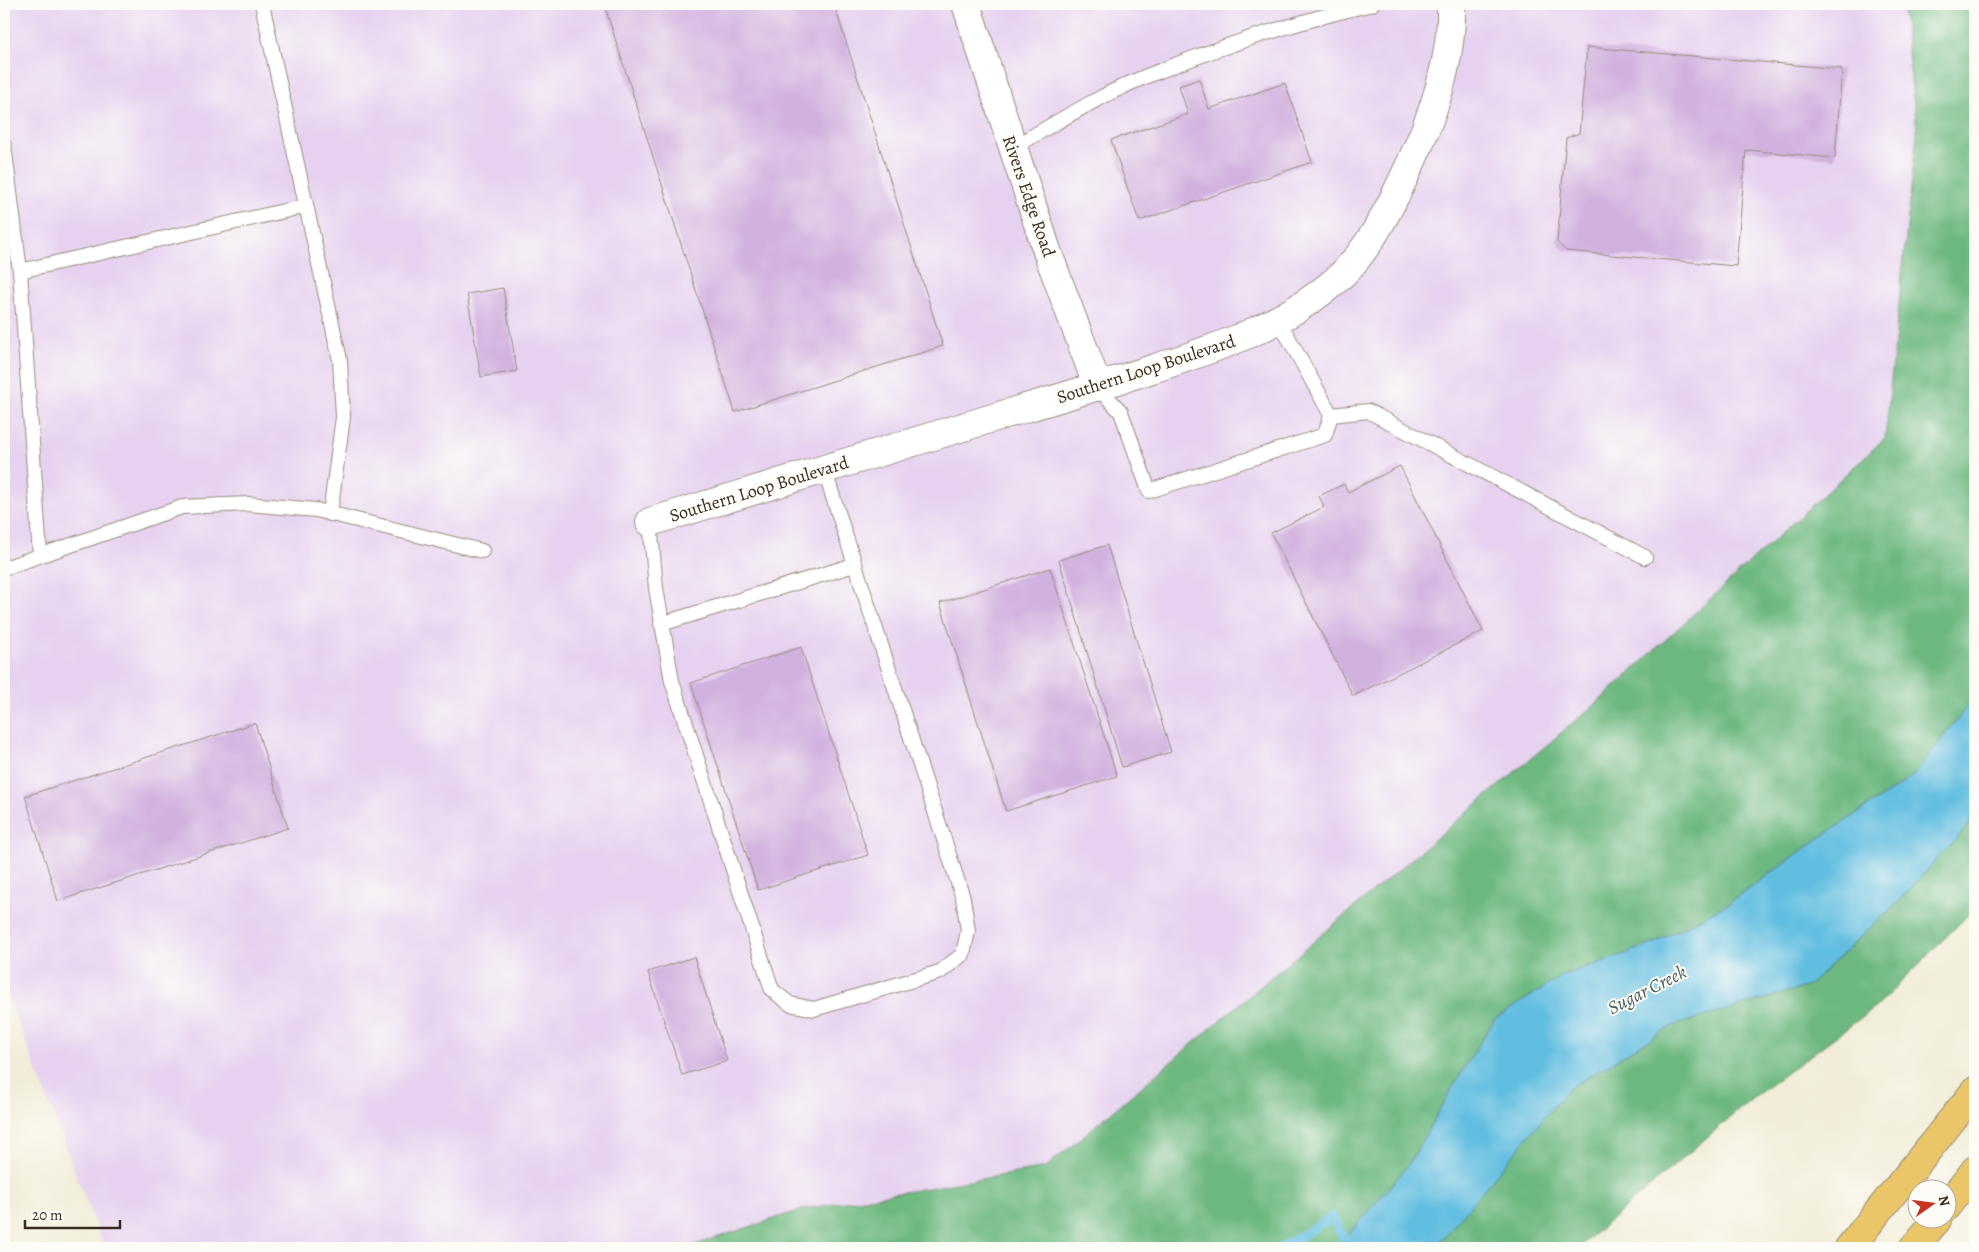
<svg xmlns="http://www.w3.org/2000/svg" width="1979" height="1252" viewBox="0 0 1979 1252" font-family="Alegreya,serif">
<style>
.built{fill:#e6d2f0}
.forest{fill:#6db880;stroke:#54714f}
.water{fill:#62bee0;stroke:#4e747f}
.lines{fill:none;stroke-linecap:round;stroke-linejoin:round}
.stream{stroke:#62bee0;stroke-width:10}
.building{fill:#d1b1df}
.lane-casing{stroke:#968c7b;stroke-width:16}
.street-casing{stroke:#968c7b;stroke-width:30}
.highway-casing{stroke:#968c7b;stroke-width:30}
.lane{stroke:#fff;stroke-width:14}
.street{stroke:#fff;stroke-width:28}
.highway{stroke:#ebc669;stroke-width:28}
.labels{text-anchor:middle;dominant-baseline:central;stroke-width:4;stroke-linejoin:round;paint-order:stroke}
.street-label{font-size:18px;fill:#3b2a1e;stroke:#fdfcf7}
.water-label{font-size:19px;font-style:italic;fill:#495e62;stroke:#fdfcf7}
</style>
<rect width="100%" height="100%" fill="#fdfcf7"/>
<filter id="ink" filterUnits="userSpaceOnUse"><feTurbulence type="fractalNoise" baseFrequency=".02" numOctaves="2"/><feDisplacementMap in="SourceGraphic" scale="10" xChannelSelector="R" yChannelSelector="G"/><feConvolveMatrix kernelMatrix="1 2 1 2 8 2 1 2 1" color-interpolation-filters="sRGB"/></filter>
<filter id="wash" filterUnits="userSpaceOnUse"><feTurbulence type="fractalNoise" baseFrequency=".0096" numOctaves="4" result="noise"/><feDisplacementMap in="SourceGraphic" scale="20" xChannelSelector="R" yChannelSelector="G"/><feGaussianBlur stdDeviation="1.12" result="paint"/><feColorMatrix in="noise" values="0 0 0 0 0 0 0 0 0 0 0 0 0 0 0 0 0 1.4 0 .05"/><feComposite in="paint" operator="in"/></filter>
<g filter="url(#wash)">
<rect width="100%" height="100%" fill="#f1edd8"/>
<!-- built -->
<path class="built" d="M 4,4 L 1902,4 L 1917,130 L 1885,438 L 1600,700 L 1045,1168 L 804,1209 L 685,1248 L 104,1248 L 4,985 Z"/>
<!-- forest -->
<g class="forest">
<path d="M 1902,4 L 1975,4 L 1975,696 L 1911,778 L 1815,841 L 1729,903 L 1650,945 L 1562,976 L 1495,1019 L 1452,1088 L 1409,1164 L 1337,1248 L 685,1248 L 804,1209 L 1045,1168 L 1600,700 L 1885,438 L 1917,130 Z"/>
<path d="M 1975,818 L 1975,908 L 1877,1006 L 1754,1097 L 1578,1248 L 1435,1248 L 1568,1089 L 1672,1026 L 1808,986 L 1898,902 Z"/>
</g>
<!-- water -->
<path class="water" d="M 1975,696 L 1975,818 L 1898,902 L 1808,986 L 1672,1026 L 1568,1089 L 1435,1248 L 1337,1248 L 1409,1164 L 1452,1088 L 1495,1019 L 1562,976 L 1650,945 L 1729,903 L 1815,841 L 1911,778 Z"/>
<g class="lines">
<!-- stream -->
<path class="stream" d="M 1281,1248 L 1332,1217 L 1349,1248"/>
</g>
<g id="blocks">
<!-- building -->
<g class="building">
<path d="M 604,4 L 834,4 L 943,346 L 735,412 Z"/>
<path d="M 1587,47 L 1842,69 L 1835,158 L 1746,150 L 1736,266 L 1566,251 L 1557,242 L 1566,138 L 1579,133 Z"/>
<path d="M 1199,79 L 1209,109 L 1285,83 L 1312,162 L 1139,221 L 1111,140 L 1188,114 L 1179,86 Z"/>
<path d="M 503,288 L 517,371 L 481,377 L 467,294 Z"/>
<path d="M 1400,466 L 1483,631 L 1353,696 L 1271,533 L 1324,507 L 1319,496 L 1344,484 L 1348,492 Z"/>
<path d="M 1107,545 L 1171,752 L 1122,767 L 1059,560 Z"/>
<path d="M 1050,568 L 1117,776 L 1006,811 L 940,603 Z"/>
<path d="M 801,647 L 868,855 L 758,890 L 691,683 Z"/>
<path d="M 255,723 L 288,828 L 58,901 L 25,796 Z"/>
<path d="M 694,957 L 727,1061 L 682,1075 L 648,972 Z"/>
</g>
</g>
</g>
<g filter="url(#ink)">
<use href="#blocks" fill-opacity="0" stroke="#968c7b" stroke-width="1"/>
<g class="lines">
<defs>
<g id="lane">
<path d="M 262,4 L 340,360 L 343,417 L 330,514"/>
<path d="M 4,145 L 20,271 L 40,555"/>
<path d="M 1012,148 C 1056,123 1100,95 1147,76 C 1219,47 1295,22 1372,4"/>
<path d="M 20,271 L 306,206"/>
<path d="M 1098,387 L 1121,412 L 1149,491 L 1325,435 L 1331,415 L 1278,319"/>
<path d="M 1331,415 L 1368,411 L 1645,557"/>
<path d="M 650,522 L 656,588 L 672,681 L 772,990 L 790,1004 L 814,1009 L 940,972 L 963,954 L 968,931 L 963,898 L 824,469"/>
<path d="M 4,568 L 182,507 L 248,504 L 316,510 L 482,551"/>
<path d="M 661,624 L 854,565"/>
</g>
<g id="street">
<path d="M 966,4 L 1047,251 L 1098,387"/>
<path d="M 650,522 C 773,485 896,447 1019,410 C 1063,397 1106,384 1149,370 C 1214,349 1282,327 1335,281 C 1363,257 1381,224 1397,192 C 1426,133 1453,70 1451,4"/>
</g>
<g id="highway">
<path d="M 1946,1207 L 1975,1170"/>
<path d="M 1849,1248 L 1975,1091"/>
<path d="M 1913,1248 L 1937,1220"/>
</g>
</defs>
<!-- lane casing -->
<use href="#lane" class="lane-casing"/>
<!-- street casing -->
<use href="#street" class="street-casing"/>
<!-- highway casing -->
<use href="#highway" class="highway-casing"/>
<!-- lane -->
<use href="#lane" class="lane"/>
<!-- street -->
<use href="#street" class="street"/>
<!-- highway -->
<use href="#highway" class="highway"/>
</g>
</g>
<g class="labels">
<!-- street labels -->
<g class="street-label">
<text transform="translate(1029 196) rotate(71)">Rivers Edge Road</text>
<text transform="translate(1146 369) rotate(-18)">Southern Loop Boulevard</text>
<text transform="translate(759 489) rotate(-17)">Southern Loop Boulevard</text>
</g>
<!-- water labels -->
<g class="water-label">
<text transform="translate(1647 990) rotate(-27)">Sugar Creek</text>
</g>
</g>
<!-- margin -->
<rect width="1979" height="1252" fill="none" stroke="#fdfcf7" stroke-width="20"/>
<!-- north arrow -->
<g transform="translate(1932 1204) rotate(76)"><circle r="24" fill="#fdfcf7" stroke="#afa8a0"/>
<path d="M0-4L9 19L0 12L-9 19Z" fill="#c8321e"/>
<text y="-8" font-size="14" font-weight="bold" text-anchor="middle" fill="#3b2a1e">N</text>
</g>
<!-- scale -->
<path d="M25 1220v8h95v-8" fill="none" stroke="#3b2a1e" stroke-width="2.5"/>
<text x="32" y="1220" font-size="15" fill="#3b2a1e" stroke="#fdfcf7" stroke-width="4" paint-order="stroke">20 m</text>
</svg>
